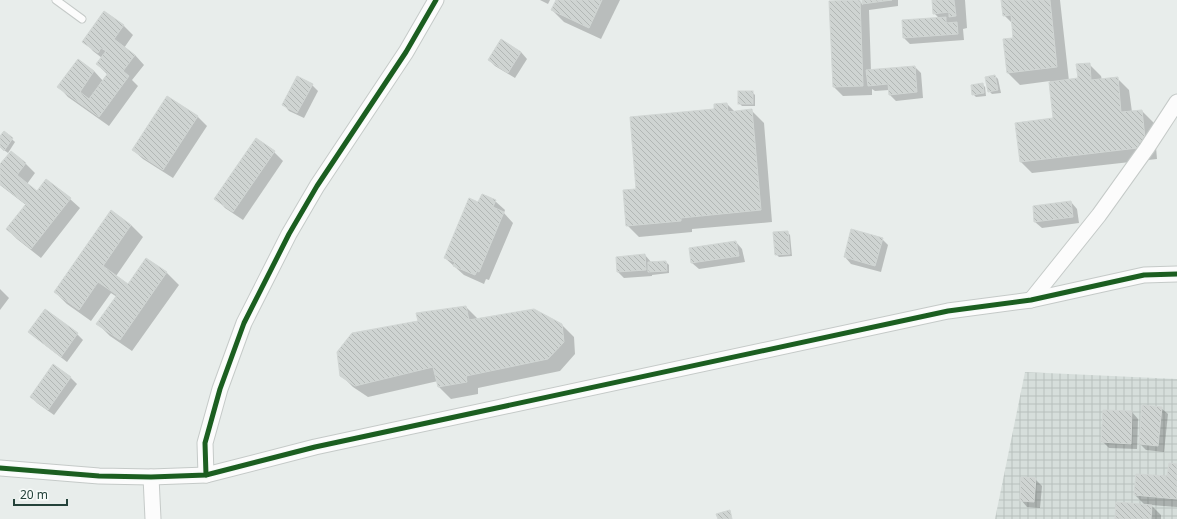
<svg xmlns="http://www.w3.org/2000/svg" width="1177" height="519" viewBox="0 0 1177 519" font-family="'Noto Sans',sans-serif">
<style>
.industrial{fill:url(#industrial-grid)}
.shadow{fill:#0003}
.building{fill:url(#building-back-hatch);stroke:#d1d6d4}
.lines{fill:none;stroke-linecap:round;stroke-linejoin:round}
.service-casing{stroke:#c5cac8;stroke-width:9}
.minor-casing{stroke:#c5cac8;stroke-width:17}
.service{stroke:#fcfcfc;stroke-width:7}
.minor{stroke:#fcfcfc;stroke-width:15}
.cycleway-casing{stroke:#f7fbf9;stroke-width:8}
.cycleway{stroke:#1b5e20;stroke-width:5}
</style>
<defs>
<pattern id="industrial-grid" width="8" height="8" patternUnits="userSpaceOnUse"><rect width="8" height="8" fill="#d6dedb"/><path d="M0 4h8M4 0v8" fill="none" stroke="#b8c0bd"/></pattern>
<pattern id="building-back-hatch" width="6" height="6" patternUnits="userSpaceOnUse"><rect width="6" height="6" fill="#cfd4d2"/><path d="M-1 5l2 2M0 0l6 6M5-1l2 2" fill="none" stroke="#b2b7b5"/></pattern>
</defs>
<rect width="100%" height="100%" fill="#e8edeb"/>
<!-- industrial -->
<path class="industrial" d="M 1025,372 L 1177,379 L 1177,519 L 995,519 Z"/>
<!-- shadow -->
<g class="shadow">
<path d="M 540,0 L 550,0 L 548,4 Z"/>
<path d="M 557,0 L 620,0 L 601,39 L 564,22 L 552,10 Z"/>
<path d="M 863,0 L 898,0 L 898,6 L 869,10 L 871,71 L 915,67 L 921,73 L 923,98 L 896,101 L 890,95 L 889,90 L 875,91 L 872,89 L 872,95 L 843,96 L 834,87 L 860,1 L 863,5 Z"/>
<path d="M 933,0 L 965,0 L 967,28 L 963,29 L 964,40 L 910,44 L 904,38 L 940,19 L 934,13 Z"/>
<path d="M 1002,0 L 1060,0 L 1069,81 L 1079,79 L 1089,64 L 1101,76 L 1102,80 L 1117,78 L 1129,90 L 1132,112 L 1142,111 L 1154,123 L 1157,159 L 1032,173 L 1020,161 L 1054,119 L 1050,81 L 1020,85 L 1008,73 L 1015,39 L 1013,24 L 1004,15 Z"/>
<path d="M 105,12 L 124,26 L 133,35 L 124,48 L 135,55 L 144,65 L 132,80 L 138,86 L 109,126 L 68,97 L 59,87 L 78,60 L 94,71 L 103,81 L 108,75 L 97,64 L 102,58 L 93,51 L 84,41 Z"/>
<path d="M 501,40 L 521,52 L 527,59 L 515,78 L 495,66 L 489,60 Z"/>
<path d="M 995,76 L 998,79 L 1001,93 L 992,94 L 989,91 Z"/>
<path d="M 982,84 L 985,87 L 986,96 L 976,97 L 973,94 Z"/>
<path d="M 312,85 L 318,91 L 304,118 L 289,111 L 283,104 Z"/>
<path d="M 752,92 L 755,95 L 755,106 L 742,106 L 739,103 Z"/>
<path d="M 168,97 L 198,117 L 207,126 L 173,178 L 143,159 L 133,150 Z"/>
<path d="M 727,104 L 735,112 L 752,111 L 764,123 L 772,222 L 692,229 L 692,232 L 639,237 L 627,225 L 637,189 L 715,110 Z"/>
<path d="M 4,132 L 15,142 L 8,153 L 0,147 L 0,137 Z"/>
<path d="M 11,152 L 26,164 L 35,173 L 27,184 L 38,192 L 70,199 L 80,208 L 41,258 L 17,239 L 7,229 L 26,205 L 0,185 L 0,166 Z"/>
<path d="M 274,152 L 283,161 L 243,220 L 225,208 L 216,198 Z"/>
<path d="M 495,201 L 505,210 L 504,213 L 513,223 L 489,280 L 486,279 L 484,284 L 464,275 L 445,258 L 479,203 Z"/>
<path d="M 1071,202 L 1077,209 L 1079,223 L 1042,228 L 1035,222 Z"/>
<path d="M 111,212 L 131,225 L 143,237 L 116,276 L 128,285 L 147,259 L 167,273 L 179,285 L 132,351 L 110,336 L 98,324 L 117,297 L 111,293 L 91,321 L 67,304 L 55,292 Z"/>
<path d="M 787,232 L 790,235 L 792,256 L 779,257 L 776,254 Z"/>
<path d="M 882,239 L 888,245 L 881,272 L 851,264 L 845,257 Z"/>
<path d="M 736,242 L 742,249 L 745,262 L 699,269 L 692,263 L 690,249 Z"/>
<path d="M 645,255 L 651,262 L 651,263 L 666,262 L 669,265 L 669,273 L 652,275 L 652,276 L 624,278 L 618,272 Z"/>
<path d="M 0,289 L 9,298 L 0,310 Z"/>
<path d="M 466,307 L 478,319 L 562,325 L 574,337 L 575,354 L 560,371 L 478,388 L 478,394 L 451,399 L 439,387 L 438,381 L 368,397 L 353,387 L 341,375 L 419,322 Z"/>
<path d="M 46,311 L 77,334 L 83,340 L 67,362 L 36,338 L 30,332 Z"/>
<path d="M 54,365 L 71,378 L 77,384 L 54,415 L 37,403 L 31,396 Z"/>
<path d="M 1161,408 L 1168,414 L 1164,452 L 1146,450 L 1140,444 Z"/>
<path d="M 1132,412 L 1138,419 L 1137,449 L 1109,448 L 1102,441 Z"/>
<path d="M 1177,465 L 1177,507 L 1151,505 L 1161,515 L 1161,519 L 1116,519 L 1145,505 L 1135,495 L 1168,477 Z"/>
<path d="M 1035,479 L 1042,486 L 1040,508 L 1027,507 L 1021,500 Z"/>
</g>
<!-- building -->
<g class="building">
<path d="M 556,0 L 602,0 L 589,28 L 551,10 Z"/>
<path d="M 860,0 L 863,86 L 833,87 L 829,1 Z"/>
<path d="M 862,0 L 892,0 L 862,4 Z"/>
<path d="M 932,0 L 954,0 L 956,16 L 949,17 L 949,12 L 933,14 Z"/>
<path d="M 1001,0 L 1050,0 L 1057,67 L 1007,73 L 1003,39 L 1013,38 L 1011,15 L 1003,16 Z"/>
<path d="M 104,11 L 124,25 L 114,39 L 135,55 L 123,71 L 129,76 L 99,117 L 57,87 L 78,59 L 94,71 L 80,92 L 89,99 L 108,73 L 96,64 L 106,51 L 101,48 L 98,53 L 82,42 Z"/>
<path d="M 946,17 L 946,23 L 957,22 L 958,34 L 903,38 L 902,20 Z"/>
<path d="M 501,39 L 521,52 L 508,73 L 488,60 Z"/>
<path d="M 1090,63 L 1091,80 L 1118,77 L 1121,112 L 1142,110 L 1146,147 L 1020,162 L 1015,123 L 1053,118 L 1049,82 L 1078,78 L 1076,64 Z"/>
<path d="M 915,66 L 917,92 L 889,95 L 888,84 L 868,86 L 866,70 Z"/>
<path d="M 995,75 L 998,90 L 988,92 L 985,77 Z"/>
<path d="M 297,76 L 313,84 L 297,113 L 282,105 Z"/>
<path d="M 983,83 L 984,93 L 972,95 L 971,85 Z"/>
<rect x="738" y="91" width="15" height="13"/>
<path d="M 167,96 L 198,116 L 163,170 L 132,150 Z"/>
<path d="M 727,103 L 728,112 L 752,109 L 761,210 L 681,218 L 681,221 L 626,226 L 623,190 L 636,189 L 630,117 L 714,109 L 714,104 Z"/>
<path d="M 4,131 L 13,138 L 4,151 L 0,147 L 0,136 Z"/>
<path d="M 256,138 L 275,151 L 233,212 L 214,199 Z"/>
<path d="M 11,151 L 26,163 L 17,175 L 37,191 L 46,179 L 71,198 L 31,249 L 6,229 L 26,204 L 0,184 L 0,164 Z"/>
<path d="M 482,194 L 496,200 L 493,207 L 504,212 L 479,272 L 477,271 L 475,275 L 453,266 L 455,262 L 444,258 L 469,198 L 478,202 Z"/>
<path d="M 1071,201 L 1073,217 L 1034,222 L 1033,206 Z"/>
<path d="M 111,210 L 131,225 L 103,266 L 128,284 L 146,258 L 167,272 L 120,340 L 96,324 L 117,295 L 98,282 L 79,310 L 54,292 Z"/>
<path d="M 851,229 L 883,238 L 875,266 L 844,257 Z"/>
<path d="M 788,231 L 790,254 L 775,255 L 773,232 Z"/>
<path d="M 736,241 L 739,256 L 691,263 L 689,248 Z"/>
<path d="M 645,254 L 646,270 L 617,272 L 616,257 Z"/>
<path d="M 666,261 L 667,271 L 648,272 L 648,262 Z"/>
<path d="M 466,306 L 469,320 L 534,309 L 562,324 L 564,342 L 548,359 L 466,376 L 467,382 L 438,387 L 433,367 L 355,386 L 340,376 L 337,352 L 352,333 L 418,321 L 416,313 Z"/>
<path d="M 45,309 L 78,333 L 61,357 L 28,332 Z"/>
<path d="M 53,364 L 71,377 L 48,410 L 30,397 Z"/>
<path d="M 1142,405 L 1162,407 L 1158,446 L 1139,444 Z"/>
<path d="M 1103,410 L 1132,411 L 1131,444 L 1101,442 Z"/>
<path d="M 1169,463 L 1177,464 L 1177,499 L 1134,495 L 1136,474 L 1167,476 Z"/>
<path d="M 1021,477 L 1036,478 L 1034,502 L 1020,501 Z"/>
<path d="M 1116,502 L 1152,505 L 1151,519 L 1115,519 Z"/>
<path d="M 730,510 L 732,519 L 718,519 L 716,514 Z"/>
</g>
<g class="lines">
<defs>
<path id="service" d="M 56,0 L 82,19"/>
<g id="minor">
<path d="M 1031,300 L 1099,215 L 1147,148 L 1177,102"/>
<path d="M 0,468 L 99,476 L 151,477 L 206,475 L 315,447 L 948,311 L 1031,300 L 1144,275 L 1177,274"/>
<path d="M 206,475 L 205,443 L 220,389 L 244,323 L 289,234 L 317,186 L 406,52 L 436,0"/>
<path d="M 151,477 L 153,519"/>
</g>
</defs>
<!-- service casing -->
<use href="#service" class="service-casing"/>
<!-- minor casing -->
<use href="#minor" class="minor-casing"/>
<!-- service -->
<use href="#service" class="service"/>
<!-- minor -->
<use href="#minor" class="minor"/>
<defs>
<g id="cycleway">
<path d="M 0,468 L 99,476 L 151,477 L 206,475 L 315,447 L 948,311 L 1031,300 L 1144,275 L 1177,274"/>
<path d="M 206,475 L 205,443 L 220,389 L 244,323 L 289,234 L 317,186 L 406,52 L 436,0"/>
</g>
</defs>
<!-- cycleway casing -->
<use href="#cycleway" class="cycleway-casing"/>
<!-- cycleway -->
<use href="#cycleway" class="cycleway"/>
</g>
<!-- scale -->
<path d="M14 499v6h53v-6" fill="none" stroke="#24423a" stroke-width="2"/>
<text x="20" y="499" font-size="12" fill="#24423a" stroke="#f7fbf9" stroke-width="3" paint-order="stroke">20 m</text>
</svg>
